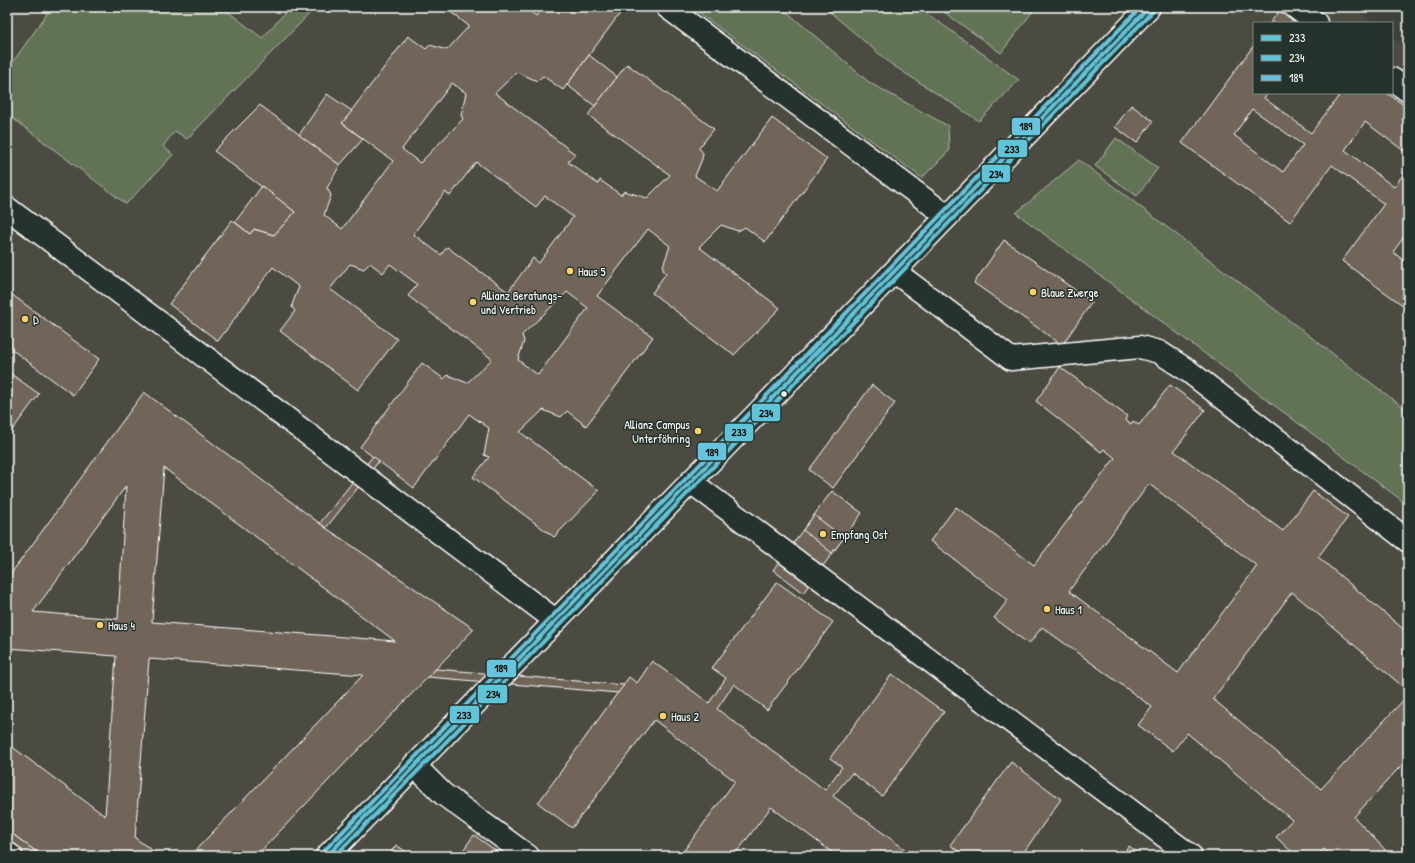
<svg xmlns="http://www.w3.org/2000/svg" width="1415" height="863" viewBox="0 0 1415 863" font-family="'Patrick Hand',sans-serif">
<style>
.built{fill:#4c4c43}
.green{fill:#627355;stroke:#b0b9aa}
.building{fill:#706559;stroke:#fff;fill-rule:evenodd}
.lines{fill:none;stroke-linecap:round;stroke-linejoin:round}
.minor-casing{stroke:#fff;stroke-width:25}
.minor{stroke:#26332d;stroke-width:22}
.bus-1-casing{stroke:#26332d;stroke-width:7}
.bus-2-casing{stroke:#26332d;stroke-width:7}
.bus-3-casing{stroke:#26332d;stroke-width:7}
.bus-1{stroke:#60c4d8;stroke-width:4}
.bus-2{stroke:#60c4d8;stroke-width:4}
.bus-3{stroke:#66c4de;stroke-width:4}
.poi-dot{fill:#ffd166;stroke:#26332d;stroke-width:1.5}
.bus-dot{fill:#fff;stroke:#26332d;stroke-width:1.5}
.labels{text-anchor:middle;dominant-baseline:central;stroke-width:3;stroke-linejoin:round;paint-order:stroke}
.poi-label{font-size:12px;fill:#fff;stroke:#26332d;text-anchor:start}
.line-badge{stroke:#26332d;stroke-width:1.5}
.pale-badge-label{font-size:11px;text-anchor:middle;font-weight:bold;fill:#111}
</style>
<rect width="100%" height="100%" fill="#3c423a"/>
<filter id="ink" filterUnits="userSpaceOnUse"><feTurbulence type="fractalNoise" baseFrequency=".025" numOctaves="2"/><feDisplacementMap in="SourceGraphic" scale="8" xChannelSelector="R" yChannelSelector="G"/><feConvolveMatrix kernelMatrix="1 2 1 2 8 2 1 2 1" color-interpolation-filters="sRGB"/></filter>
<g filter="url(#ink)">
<!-- built -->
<path class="built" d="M 7,7 L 1351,7 L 1373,23 L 1254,23 L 1254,93 L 1392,93 L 1392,37 L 1408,49 L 1408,411 L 1079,160 L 1017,213 L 1408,505 L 1408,856 L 7,856 Z"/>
<!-- green -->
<g class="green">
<path d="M 38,7 L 222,7 L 262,38 L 285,13 L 277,7 L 316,7 L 187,139 L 175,131 L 163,146 L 173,155 L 126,204 L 7,114 L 7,98 L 12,91 L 7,87 L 7,70 L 47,14 Z"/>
<path d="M 691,7 L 781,7 L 870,83 L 948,126 L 949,151 L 922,178 Z"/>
<path d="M 824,7 L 918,7 L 1019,80 L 979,121 L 891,64 Z"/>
<path d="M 937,7 L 1036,7 L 1001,53 Z"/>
<path d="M 1116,138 L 1158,168 L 1137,196 L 1095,166 Z"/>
<path d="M 1079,160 L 1408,411 L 1408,505 L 1016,213 Z"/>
</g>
<!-- building -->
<g class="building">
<path d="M 444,7 L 525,7 L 536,16 L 543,7 L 624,8 L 563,90 L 543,76 L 537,81 L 517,72 L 495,93 L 575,154 L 568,162 L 598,184 L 600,180 L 621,195 L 624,191 L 647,198 L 670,175 L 588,115 L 627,64 L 714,129 L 699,148 L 703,153 L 702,159 L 695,176 L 717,191 L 772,118 L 827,159 L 765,242 L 745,227 L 738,231 L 721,225 L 699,247 L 780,308 L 734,355 L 652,293 L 666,273 L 663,270 L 663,266 L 670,246 L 648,229 L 597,296 L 653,337 L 586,426 L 567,411 L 561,417 L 543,410 L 520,432 L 599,491 L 554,537 L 473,477 L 489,457 L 484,455 L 489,428 L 469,414 L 414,488 L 360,447 L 422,363 L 444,379 L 448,375 L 467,383 L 492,359 L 408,296 L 417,284 L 390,264 L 383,273 L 370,263 L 364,269 L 350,264 L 330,289 L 397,339 L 358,390 L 280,331 L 295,311 L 292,307 L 293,302 L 299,287 L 273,267 L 218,341 L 169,304 L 232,220 L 250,234 L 254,229 L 274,235 L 295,212 L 214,151 L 260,105 L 340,165 L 327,188 L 331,195 L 324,215 L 342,229 L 393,161 L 342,123 L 408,36 L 426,49 L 430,45 L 447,50 L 469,26 ZM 452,83 L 466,93 L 461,115 L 463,119 L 420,163 L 402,149 ZM 476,162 L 536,207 L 545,196 L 573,217 L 539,263 L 533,258 L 508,292 L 447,247 L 441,255 L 413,234 L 445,192 L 450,196 ZM 567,292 L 588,308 L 538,375 L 518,360 L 524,341 L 522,335 Z"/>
<path d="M 1279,11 L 1295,23 L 1270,23 Z"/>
<path d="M 1254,45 L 1254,93 L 1268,93 L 1264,98 L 1311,133 L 1341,93 L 1387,93 L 1408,108 L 1408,154 L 1365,122 L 1345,150 L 1394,187 L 1408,168 L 1408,231 L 1393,252 L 1408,264 L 1408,309 L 1342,261 L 1384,204 L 1332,165 L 1290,222 L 1182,143 ZM 1252,109 L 1303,145 L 1283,172 L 1234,135 Z"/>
<path d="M 589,55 L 617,77 L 595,106 L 567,85 Z"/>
<path d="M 327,94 L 352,111 L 342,123 L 363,139 L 340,165 L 299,135 Z"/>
<path d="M 1131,105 L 1153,121 L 1137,143 L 1115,127 Z"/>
<path d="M 262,186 L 295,212 L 274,235 L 254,229 L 250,234 L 235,222 Z"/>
<path d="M 1004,240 L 1092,302 L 1062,345 L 974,283 Z"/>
<path d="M 7,291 L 99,359 L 73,395 L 7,346 Z"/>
<path d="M 1060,367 L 1127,416 L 1125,420 L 1131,424 L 1133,421 L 1139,425 L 1170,385 L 1205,410 L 1174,451 L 1283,531 L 1313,491 L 1348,517 L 1318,557 L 1408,633 L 1408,691 L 1292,592 L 1213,699 L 1321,789 L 1408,695 L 1408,758 L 1354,817 L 1391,856 L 1331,856 L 1324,849 L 1318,856 L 1296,856 L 1276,837 L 1292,820 L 1187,733 L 1173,751 L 1138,725 L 1152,707 L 1042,627 L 1029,644 L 994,618 L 1008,600 L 930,541 L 956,507 L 1034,565 L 1115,458 L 1104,449 L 1101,452 L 1036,401 ZM 1149,484 L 1257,566 L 1178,673 L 1069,591 Z"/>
<path d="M 7,371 L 39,394 L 7,437 Z"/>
<path d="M 872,385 L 895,403 L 833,488 L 809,470 Z"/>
<path d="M 144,392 L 326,528 L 474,629 L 256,856 L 190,856 L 363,675 L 149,659 L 135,838 L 160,856 L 42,856 L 7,830 L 7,743 L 105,816 L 116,656 L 7,648 L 7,579 ZM 164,468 L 395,641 L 152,622 ZM 126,486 L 118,619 L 33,612 Z"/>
<path d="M 373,456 L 379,461 L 326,528 L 320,523 Z"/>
<path d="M 832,491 L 862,513 L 803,593 L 773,570 Z"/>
<path d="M 814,515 L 844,538 L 832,553 L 803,530 Z"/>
<path d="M 777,582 L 833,622 L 767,710 L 734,684 L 717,709 L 825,790 L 842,767 L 830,758 L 892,674 L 944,712 L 882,796 L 852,773 L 833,796 L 914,856 L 837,856 L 771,807 L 734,856 L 680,856 L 735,781 L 654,720 L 572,828 L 538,803 L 629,677 L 637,683 L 652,661 L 709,703 L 726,678 L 712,668 Z"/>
<path d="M 436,669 L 624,685 L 618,693 L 428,677 Z"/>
<path d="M 1011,762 L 1061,799 L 1021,856 L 960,856 L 962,854 L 950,845 Z"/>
<path d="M 7,830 L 42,856 L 26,856 L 7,842 Z"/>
<path d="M 474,835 L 503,856 L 459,856 Z"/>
<path d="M 396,845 L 408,853 L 406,856 L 388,856 Z"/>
<path d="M 1129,846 L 1142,856 L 1122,856 Z"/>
</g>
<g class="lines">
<defs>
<g id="minor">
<path d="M 667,7 L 947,216"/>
<path d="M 1295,7 L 1316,23"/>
<path d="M 1392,79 L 1408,91"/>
<path d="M 7,208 L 555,620"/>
<path d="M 895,272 L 1011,359 L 1140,347 L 1159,352 L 1187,370 L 1408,541"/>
<path d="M 691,482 L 1191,856"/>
<path d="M 503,675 L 782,388 L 1149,7"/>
<path d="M 414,765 L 443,794 L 528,856"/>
<path d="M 7,853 L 11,856"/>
<path d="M 327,856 L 496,682"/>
</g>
</defs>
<!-- minor casing -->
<use href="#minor" class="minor-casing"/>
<!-- minor -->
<use href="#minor" class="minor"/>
<defs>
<path id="bus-1" d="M 327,856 L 782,388 L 1149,7"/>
<path id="bus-2" d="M 335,856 L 786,392 L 1153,11"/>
<path id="bus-3" d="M 323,852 L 778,384 L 1141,7"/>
</defs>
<!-- bus-1 casing -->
<use href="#bus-1" class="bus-1-casing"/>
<!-- bus-2 casing -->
<use href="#bus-2" class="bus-2-casing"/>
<!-- bus-3 casing -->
<use href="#bus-3" class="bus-3-casing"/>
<!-- bus-1 -->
<use href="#bus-1" class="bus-1"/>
<!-- bus-2 -->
<use href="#bus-2" class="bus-2"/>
<!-- bus-3 -->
<use href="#bus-3" class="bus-3"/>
</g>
</g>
<!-- markers -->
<g class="poi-dot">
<circle cx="570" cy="271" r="4"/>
<circle cx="1033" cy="292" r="4"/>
<circle cx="473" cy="302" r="4"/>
<circle cx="25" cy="319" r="4"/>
<circle cx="698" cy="431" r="4"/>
<circle cx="823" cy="534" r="4"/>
<circle cx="1047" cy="609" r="4"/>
<circle cx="100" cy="625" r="4"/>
<circle cx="663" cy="716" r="4"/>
</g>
<circle class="bus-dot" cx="784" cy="394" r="3.5"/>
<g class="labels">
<!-- poi labels -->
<g class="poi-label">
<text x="578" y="271">Haus 5</text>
<text x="1041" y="292">Blaue Zwerge</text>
<text x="481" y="295">Allianz Beratungs-<tspan x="481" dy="14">und Vertrieb</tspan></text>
<text x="33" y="319">D</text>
<text x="690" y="424" text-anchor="end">Allianz Campus<tspan x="690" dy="14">Unterföhring</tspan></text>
<text x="831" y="534">Empfang Ost</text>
<text x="1055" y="609">Haus 1</text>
<text x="108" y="625">Haus 4</text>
<text x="671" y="716">Haus 2</text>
</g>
</g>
<g class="line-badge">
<rect x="1011" y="117" width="30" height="19" rx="4" fill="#66c4de"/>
<rect x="997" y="139" width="31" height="19" rx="4" fill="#60c4d8"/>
<rect x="981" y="164" width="30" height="19" rx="4" fill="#60c4d8"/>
<rect x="751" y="403" width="30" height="19" rx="4" fill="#60c4d8"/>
<rect x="724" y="423" width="30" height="19" rx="4" fill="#60c4d8"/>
<rect x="697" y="442" width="30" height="19" rx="4" fill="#66c4de"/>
<rect x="486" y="659" width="31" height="19" rx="4" fill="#66c4de"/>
<rect x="477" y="684" width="31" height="20" rx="4" fill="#60c4d8"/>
<rect x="449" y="705" width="31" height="19" rx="4" fill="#60c4d8"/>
</g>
<g class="pale-badge-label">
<text x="1026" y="130">189</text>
<text x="1012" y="153">233</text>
<text x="996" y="178">234</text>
<text x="766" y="417">234</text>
<text x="739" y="436">233</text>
<text x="712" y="456">189</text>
<text x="501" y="672">189</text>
<text x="493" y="698">234</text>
<text x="464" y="719">233</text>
</g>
<!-- margin -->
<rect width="1415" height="863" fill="none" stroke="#26332d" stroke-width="24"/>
<rect x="12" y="12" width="1391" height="839" fill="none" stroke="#fff" stroke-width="1.5" filter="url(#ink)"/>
<!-- legend -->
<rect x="1253" y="22" width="140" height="72" fill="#26332d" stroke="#7d8581"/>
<rect x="1261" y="35" width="20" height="6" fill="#60c4d8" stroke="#7d8581"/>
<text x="1289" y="42" font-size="12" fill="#ffffff">233</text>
<rect x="1261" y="55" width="20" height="6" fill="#60c4d8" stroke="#7d8581"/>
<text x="1289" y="62" font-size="12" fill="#ffffff">234</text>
<rect x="1261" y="75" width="20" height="6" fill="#66c4de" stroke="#7d8581"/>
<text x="1289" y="82" font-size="12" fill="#ffffff">189</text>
</svg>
